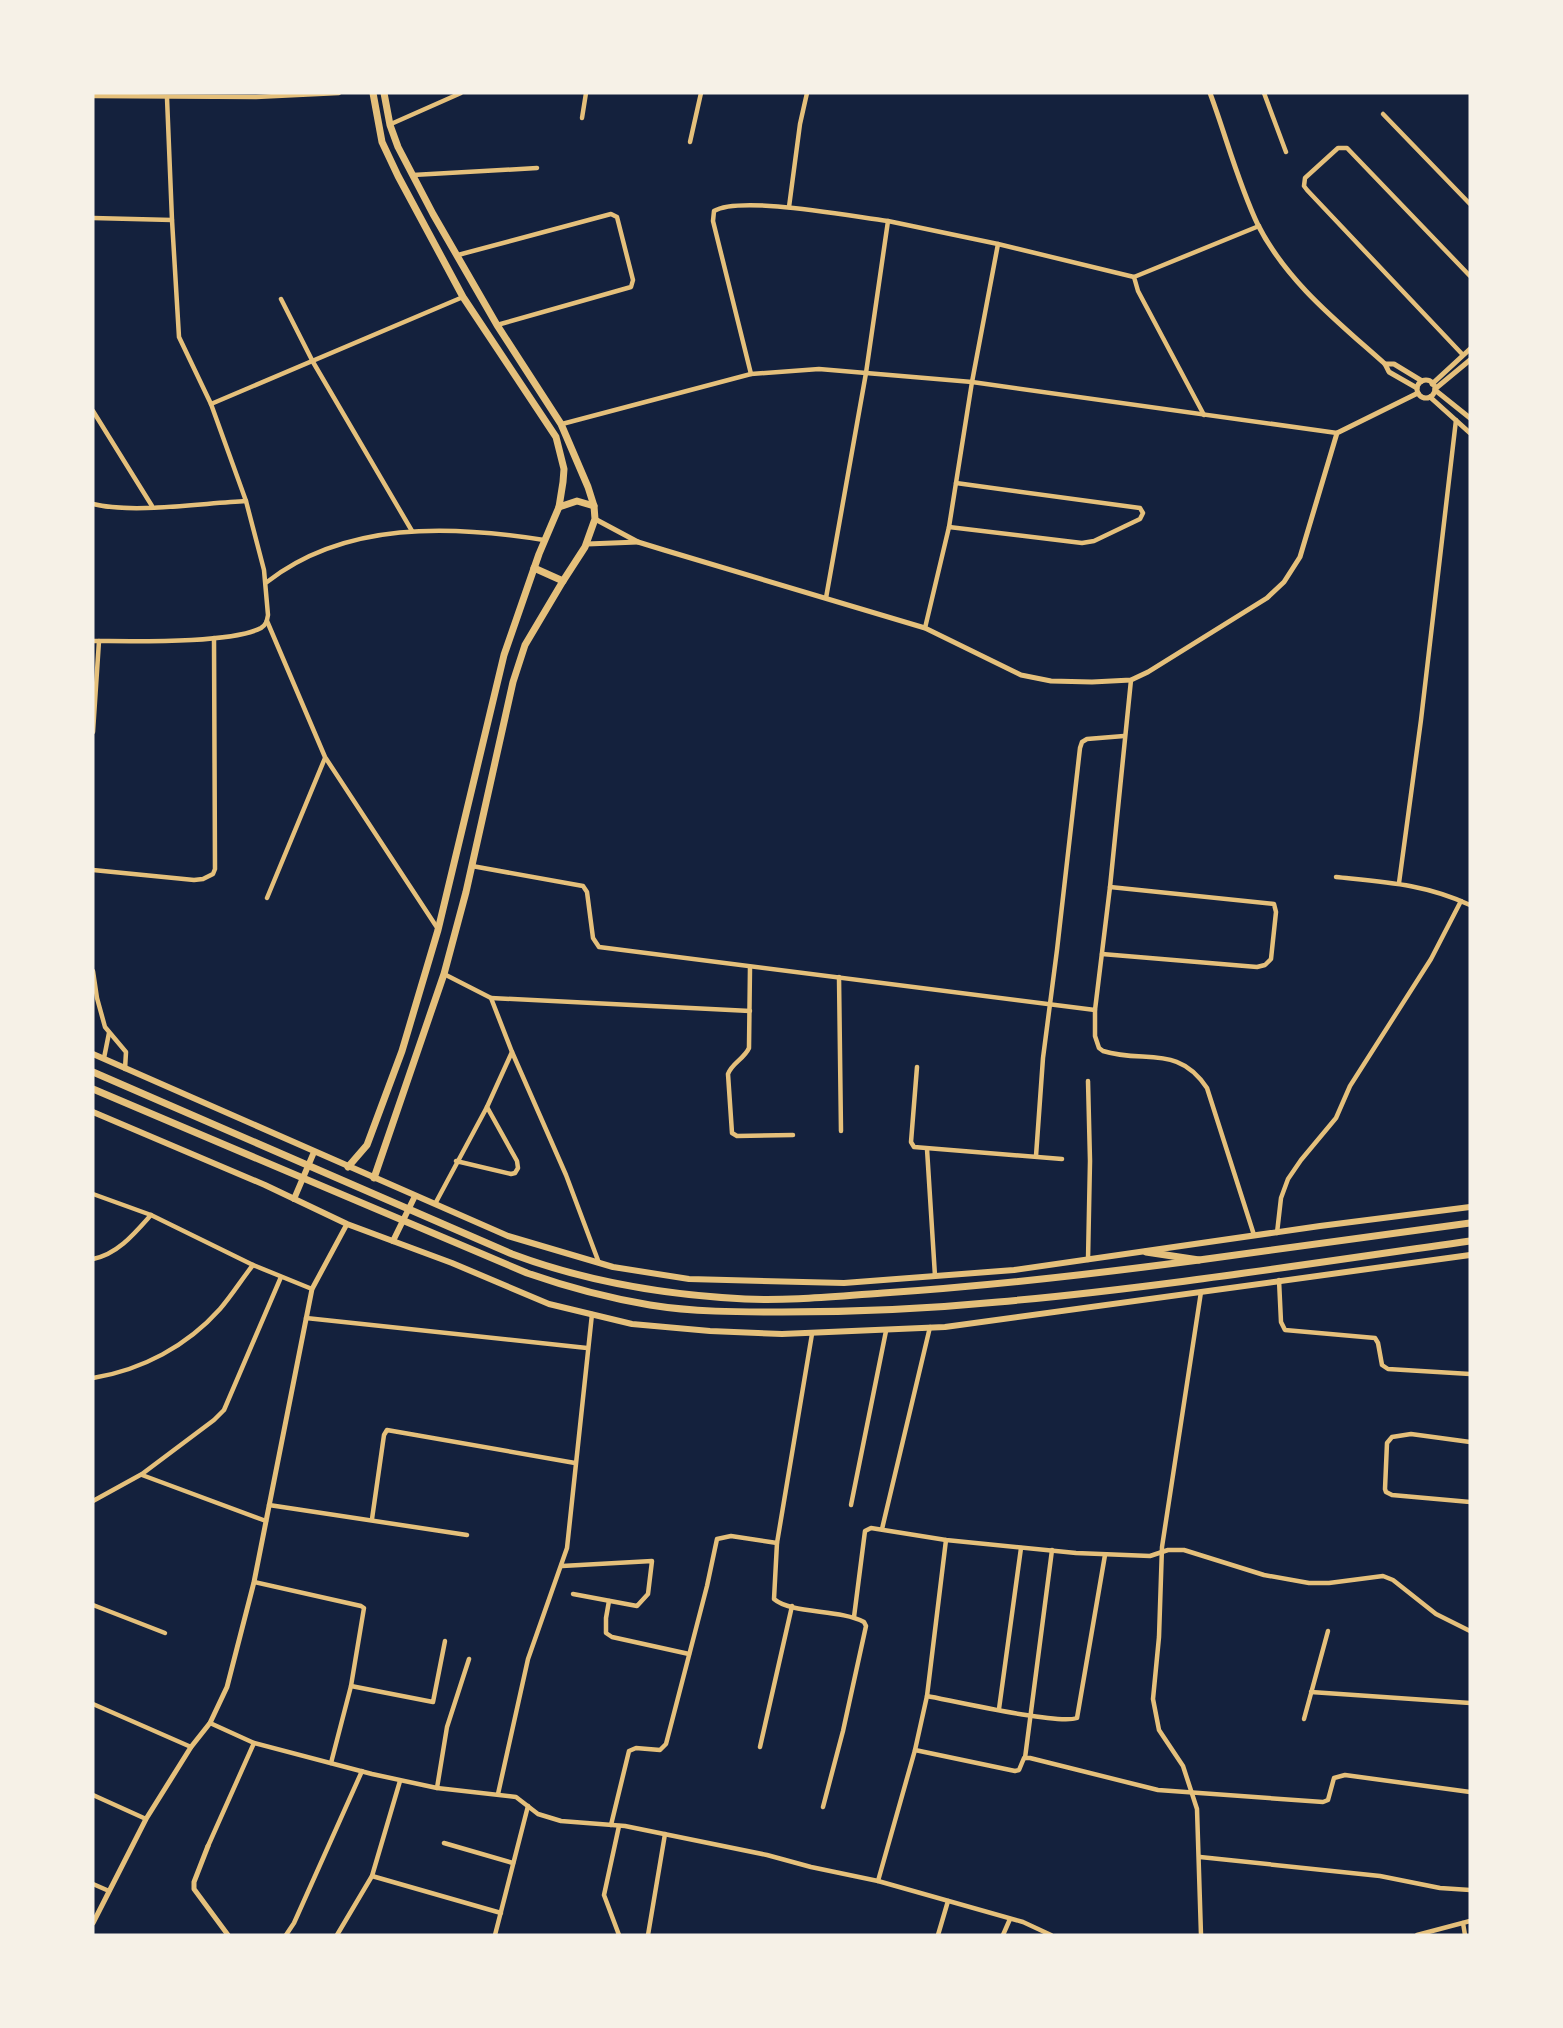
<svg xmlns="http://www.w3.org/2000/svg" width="1563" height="2028" viewBox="0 0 1563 2028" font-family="'Nunito Sans',sans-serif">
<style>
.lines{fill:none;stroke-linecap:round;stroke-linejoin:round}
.minor{stroke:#e5c07b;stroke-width:4.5}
.tertiary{stroke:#e5c07b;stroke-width:5}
.primary{stroke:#e5c07b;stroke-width:6}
.trunk{stroke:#e5c07b;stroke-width:7}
</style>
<rect width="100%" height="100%" fill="#14213d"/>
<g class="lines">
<!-- minor -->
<g class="minor">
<path d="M 1264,93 L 1286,152"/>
<path d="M 93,96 L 256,97 L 339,93"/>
<path d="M 1383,114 L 1470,204"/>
<path d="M 582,118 L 586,93"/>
<path d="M 391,124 L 461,93"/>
<path d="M 690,142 L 701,93"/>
<path d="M 413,175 L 537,168"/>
<path d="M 789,207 L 800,124 L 807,93"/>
<path d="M 93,218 L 172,220"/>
<path d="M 888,221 L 998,244 L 1134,277"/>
<path d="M 458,255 L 611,214 L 617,217 L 633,280 L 631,287 L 497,325"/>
<path d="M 281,299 L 313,362 L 412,531"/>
<path d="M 1463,355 L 1307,190 L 1304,186 L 1305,178 L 1338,148 L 1347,148 L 1470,276"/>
<path d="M 751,374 L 713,221 L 714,211 C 741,195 854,217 888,221 L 866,373 L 826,598"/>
<path d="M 211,404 L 463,297"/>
<path d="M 93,411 L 152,506"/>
<path d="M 1204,415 L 1138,291 L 1134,277 L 1259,226"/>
<path d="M 562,424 L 751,374 L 819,369 L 972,382 L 1337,433"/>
<path d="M 93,504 C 133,514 203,503 246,501"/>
<path d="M 949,527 L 1082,543 L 1094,541 L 1140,519 L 1143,513 L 1140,508 L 956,483"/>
<path d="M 267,582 C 345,521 451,525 544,540"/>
<path d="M 267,621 L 325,757 L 438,929"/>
<path d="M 925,628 L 949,527 L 972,382 L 998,244"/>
<path d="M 93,641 C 130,641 231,644 261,628 C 266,625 267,621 268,615 L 264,570 L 246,501 L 211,404 L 179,337 L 172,220 L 167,98"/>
<path d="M 1131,680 L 1110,887 L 1095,1010 L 1095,1036 L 1099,1048 L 1103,1051 C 1145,1064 1178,1044 1207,1088 L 1254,1235"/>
<path d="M 93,732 L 99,641"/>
<path d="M 472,866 L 583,886 L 587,892 L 593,938 L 599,947 L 1095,1010"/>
<path d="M 93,870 L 194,880 L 203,879 L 213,874 L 215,869 L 214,638"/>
<path d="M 1336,877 C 1385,882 1425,884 1470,905"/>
<path d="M 1399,883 L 1421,720 L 1456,420"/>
<path d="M 267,898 L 325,758"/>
<path d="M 1102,954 L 1257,967 L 1265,965 L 1271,959 L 1276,912 L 1274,904 L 1110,887"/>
<path d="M 750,967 L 749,1048 C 744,1059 732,1063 728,1074 L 732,1133 L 737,1136 L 793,1135"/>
<path d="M 93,971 L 97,998 L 105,1027 L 126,1052 L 125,1069"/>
<path d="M 444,974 L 491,998 L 512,1052 L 487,1107"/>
<path d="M 839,977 L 841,1131"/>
<path d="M 491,998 L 750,1011"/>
<path d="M 512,1052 L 566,1175 L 599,1263"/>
<path d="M 104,1058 L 109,1033"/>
<path d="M 917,1067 L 911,1142 L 914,1147 L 1062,1159"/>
<path d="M 927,1149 L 935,1276"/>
<path d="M 1036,1156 L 1043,1058 L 1057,950 L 1080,748 L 1082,742 L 1087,739 L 1124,736"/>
<path d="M 93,1194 L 151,1215 L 253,1265 L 312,1289"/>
<path d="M 435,1204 L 487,1107 L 517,1161 L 518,1168 L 515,1173 L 511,1174 L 456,1161"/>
<path d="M 1277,1233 L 1281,1198 L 1288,1179 L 1301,1160 L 1336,1118 L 1350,1086 L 1431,959 L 1461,901"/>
<path d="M 93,1259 C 118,1254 135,1233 151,1215"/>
<path d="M 1088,1260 L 1090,1161 L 1088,1081"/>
<path d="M 1279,1280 L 1281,1322 L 1285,1330 L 1375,1338 L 1378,1343 L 1382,1365 L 1388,1369 L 1470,1374"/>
<path d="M 1201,1292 L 1162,1547 L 1159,1637 L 1153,1699 L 1159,1730 L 1183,1766 L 1197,1809 L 1201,1935"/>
<path d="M 306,1318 L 587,1348"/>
<path d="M 812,1334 L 777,1543 L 774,1599 C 791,1614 840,1609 864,1622 L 866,1626 L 843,1731 L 823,1807"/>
<path d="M 93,1378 C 142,1370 187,1346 220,1309 C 232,1295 242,1279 253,1265"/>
<path d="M 1470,1442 L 1411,1434 L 1392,1437 L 1387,1443 L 1385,1489 L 1386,1492 L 1392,1495 L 1470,1502"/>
<path d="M 142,1475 L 266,1521"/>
<path d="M 93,1501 L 142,1474 L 214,1420 L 224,1410 L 281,1277"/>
<path d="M 269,1505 L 467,1535"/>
<path d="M 851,1505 L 886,1331"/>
<path d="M 372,1519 L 384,1435 L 387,1430 L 575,1463"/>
<path d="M 882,1529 L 930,1327"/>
<path d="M 562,1566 L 652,1561 L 648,1594 L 637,1606 L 573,1594"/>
<path d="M 254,1582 L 361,1606 L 364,1608 L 351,1686 L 331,1763"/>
<path d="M 609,1601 L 606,1618 L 606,1633 L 612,1637 L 689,1654"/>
<path d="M 93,1605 L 165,1633"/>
<path d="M 854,1617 L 865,1531 L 871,1528 L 946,1540 L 1076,1553 L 1150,1556 L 1168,1550 L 1184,1550 L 1264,1575 L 1309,1583 L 1329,1583 L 1383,1576 L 1393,1580 L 1436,1614 L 1470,1631"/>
<path d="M 351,1686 L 433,1702 L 445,1641"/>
<path d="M 1311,1692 L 1470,1703"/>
<path d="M 927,1696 C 954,1701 1057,1725 1077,1718 L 1105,1555"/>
<path d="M 93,1704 L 191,1747"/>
<path d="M 999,1709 L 1021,1548"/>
<path d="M 1304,1719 L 1328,1631"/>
<path d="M 210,1723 L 254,1743 L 372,1774 L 437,1788 L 516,1797 L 538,1814 L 561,1821 L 625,1826 L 767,1855 L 811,1867 L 878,1881 L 1023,1922 L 1051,1935"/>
<path d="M 760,1747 L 792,1606"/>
<path d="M 915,1750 L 1015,1771 L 1019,1770 L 1024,1758 L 1030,1758 L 1158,1790 L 1323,1802 L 1328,1800 L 1334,1778 L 1345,1775 L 1470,1792"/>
<path d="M 1025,1758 L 1052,1550"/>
<path d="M 437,1788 L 447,1727 L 469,1659"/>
<path d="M 498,1794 L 528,1659 L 567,1548 L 592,1314"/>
<path d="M 93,1795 L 146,1819"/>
<path d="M 611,1825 L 629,1751 L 636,1748 L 660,1750 L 666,1744 L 707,1586 L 717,1539 L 731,1536 L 777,1543"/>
<path d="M 619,1826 L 604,1895 L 619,1935"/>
<path d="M 444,1843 L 513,1863"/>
<path d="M 208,1846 L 254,1743"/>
<path d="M 1200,1857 L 1380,1876 L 1440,1888 L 1470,1890"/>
<path d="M 372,1876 L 501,1913"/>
<path d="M 878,1881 L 915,1750 L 927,1696 L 946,1540"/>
<path d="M 93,1884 L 109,1891"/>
<path d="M 1463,1923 L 1465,1935"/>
<path d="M 286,1935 L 294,1923 L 362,1771"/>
<path d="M 337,1935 L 372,1876 L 400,1781"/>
<path d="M 495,1935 L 528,1806"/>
<path d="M 648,1935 L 665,1834"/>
<path d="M 938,1935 L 948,1901"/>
<path d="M 1003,1935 L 1010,1919"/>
<path d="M 1417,1935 L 1470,1921"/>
</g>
<!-- tertiary -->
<g class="tertiary">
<path d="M 1210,93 C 1226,136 1238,183 1258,225 C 1287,282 1338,322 1385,364 L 1389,372 L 1417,388"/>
<path d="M 1385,364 L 1394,364 L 1422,381"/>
<circle cx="1426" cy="389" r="9"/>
<path d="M 1432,384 L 1470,349"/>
<path d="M 1435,389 L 1470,360"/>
<path d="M 1435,390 L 1470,418"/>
<path d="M 1430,397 L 1470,433"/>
<path d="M 595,519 L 638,542 L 664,550 L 925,628 L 1021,675 L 1051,681 L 1092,682 L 1131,680 L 1148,672 L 1267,598 L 1284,582 L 1300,557 L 1337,433 L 1418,393"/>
<path d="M 587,544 L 638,542"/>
<path d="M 208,1846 L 194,1882 L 194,1889 L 228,1935"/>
<path d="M 93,1923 L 146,1819 L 191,1747 L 210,1723 L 227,1687 L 254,1582 L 312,1289 L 347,1224"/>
</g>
<!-- primary -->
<g class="primary">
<path d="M 93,1054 L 508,1236 L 613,1267 L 689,1279 L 844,1283 L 1014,1270 L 1320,1226 L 1470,1207"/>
<path d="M 93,1112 L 265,1185 L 347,1224 L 452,1263 L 549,1304 L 632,1324 L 710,1331 L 782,1334 L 945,1327 L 1470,1255"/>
<path d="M 294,1199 L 314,1152"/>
<path d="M 393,1241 L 415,1196"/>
</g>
<!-- trunk -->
<g class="trunk">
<path d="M 559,507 L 577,501 L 594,506"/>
<path d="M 534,568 L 563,581"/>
<path d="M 93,1072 L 512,1254 C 587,1282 666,1295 745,1299 C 791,1301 837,1296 883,1293 C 989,1286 1094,1274 1199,1260"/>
<path d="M 93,1089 L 527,1273 C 567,1287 608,1298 650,1305 C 693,1312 738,1312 782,1312 C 854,1312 926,1309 998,1302 C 1156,1288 1313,1263 1470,1241"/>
<path d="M 348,1167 L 367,1145 L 402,1051 L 438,930 L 504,655 L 539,554 L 559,507 L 563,482 L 564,469 L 556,437 L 463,297 L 398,176 L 382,142 L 373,93"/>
<path d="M 374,1178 L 444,974 L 466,892 L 513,682 L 525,645 L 563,581 L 585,547 L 595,519 L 594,506 L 588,487 L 561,424 L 497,325 L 433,214 L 398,147 L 390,125 L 384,93"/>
<path d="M 1146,1252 L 1199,1260 L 1470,1223"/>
</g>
</g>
<!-- border -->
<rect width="1563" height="2028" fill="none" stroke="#f6f1e7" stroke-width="189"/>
</svg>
